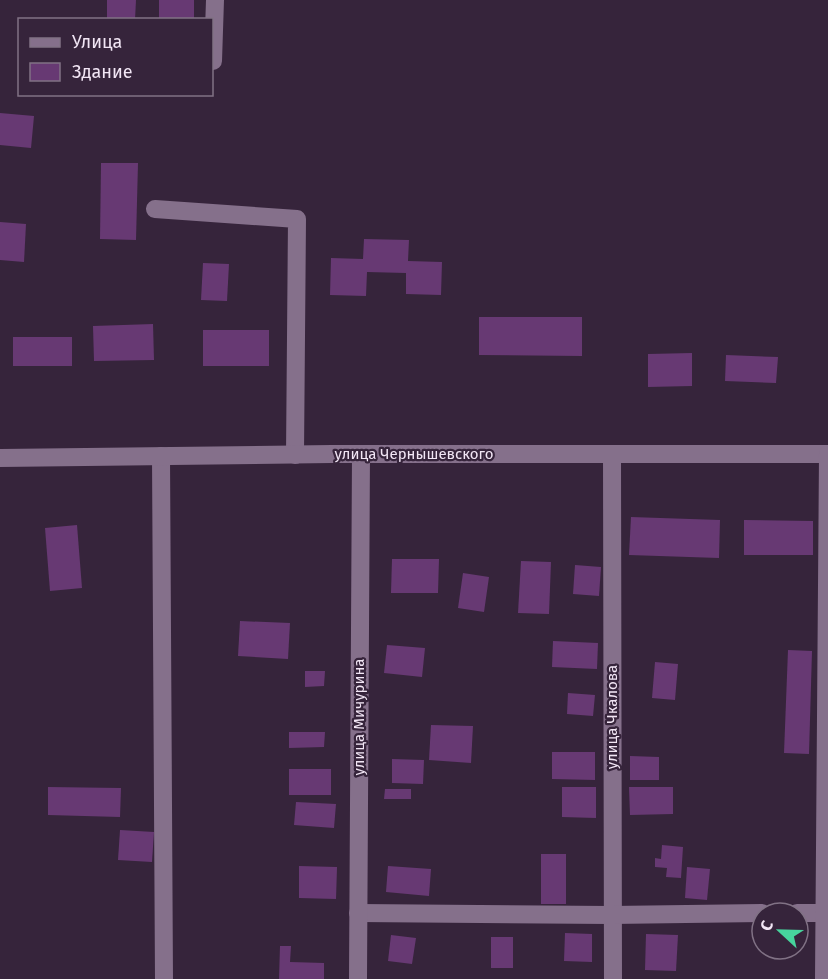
<svg xmlns="http://www.w3.org/2000/svg" width="828" height="979" viewBox="0 0 828 979" font-family="'Fira Sans',sans-serif">
<style>
.building{fill:#673973}
.lines{fill:none;stroke-linecap:round;stroke-linejoin:round}
.minor{stroke:#85708b;stroke-width:18}
.labels{text-anchor:middle;dominant-baseline:central;stroke-width:4.5;stroke-linejoin:round;paint-order:stroke}
.street-label{font-size:15px;fill:#f2e6f5;stroke:#36243b}
</style>
<rect width="100%" height="100%" fill="#36243b"/>
<!-- building -->
<g class="building">
<path d="M 107,0 L 136,0 L 135,20 L 107,20 Z"/>
<rect x="159" y="0" width="35" height="20"/>
<path d="M 0,113 L 34,116 L 31,148 L 0,145 Z"/>
<path d="M 101,163 L 138,163 L 136,240 L 100,239 Z"/>
<path d="M 0,222 L 26,224 L 24,262 L 0,260 Z"/>
<path d="M 364,239 L 409,240 L 408,261 L 442,262 L 441,295 L 406,294 L 406,273 L 367,272 L 366,296 L 330,295 L 331,258 L 363,259 Z"/>
<path d="M 203,263 L 229,264 L 227,301 L 201,300 Z"/>
<path d="M 479,317 L 582,317 L 582,356 L 479,355 Z"/>
<path d="M 153,324 L 154,360 L 94,361 L 93,326 Z"/>
<rect x="203" y="330" width="66" height="36"/>
<rect x="13" y="337" width="59" height="29"/>
<path d="M 692,353 L 692,386 L 648,387 L 648,354 Z"/>
<path d="M 726,355 L 778,357 L 776,383 L 725,381 Z"/>
<path d="M 631,517 L 720,520 L 719,558 L 629,555 Z"/>
<path d="M 744,520 L 813,521 L 813,555 L 744,555 Z"/>
<path d="M 77,525 L 82,588 L 50,591 L 45,528 Z"/>
<path d="M 392,559 L 439,559 L 438,593 L 391,593 Z"/>
<path d="M 521,561 L 551,562 L 549,614 L 518,613 Z"/>
<path d="M 575,565 L 601,567 L 599,596 L 573,594 Z"/>
<path d="M 463,573 L 489,577 L 484,612 L 458,608 Z"/>
<path d="M 240,621 L 290,623 L 288,659 L 238,656 Z"/>
<path d="M 553,641 L 598,643 L 597,669 L 552,667 Z"/>
<path d="M 387,645 L 425,648 L 422,677 L 384,673 Z"/>
<path d="M 788,650 L 812,651 L 809,754 L 784,753 Z"/>
<path d="M 655,662 L 678,664 L 675,700 L 652,698 Z"/>
<path d="M 305,671 L 325,671 L 324,686 L 305,687 Z"/>
<path d="M 568,693 L 595,695 L 593,716 L 567,714 Z"/>
<path d="M 431,725 L 473,726 L 471,763 L 429,760 Z"/>
<path d="M 289,732 L 325,732 L 324,747 L 289,748 Z"/>
<path d="M 552,752 L 595,752 L 595,780 L 552,779 Z"/>
<path d="M 630,756 L 659,757 L 659,780 L 630,780 Z"/>
<path d="M 392,759 L 424,760 L 423,784 L 392,783 Z"/>
<rect x="289" y="769" width="42" height="26"/>
<path d="M 48,787 L 121,788 L 120,817 L 48,815 Z"/>
<path d="M 562,787 L 596,787 L 596,818 L 562,817 Z"/>
<path d="M 629,787 L 673,787 L 673,814 L 630,815 Z"/>
<path d="M 385,789 L 411,789 L 411,799 L 384,799 Z"/>
<path d="M 296,802 L 336,804 L 334,828 L 294,825 Z"/>
<path d="M 120,830 L 154,832 L 152,862 L 118,860 Z"/>
<path d="M 662,845 L 683,847 L 681,878 L 666,877 L 667,868 L 655,867 L 655,858 L 661,859 Z"/>
<rect x="541" y="854" width="25" height="50"/>
<path d="M 299,866 L 337,867 L 336,899 L 299,898 Z"/>
<path d="M 388,866 L 431,869 L 429,896 L 386,892 Z"/>
<path d="M 687,867 L 710,869 L 707,900 L 685,898 Z"/>
<path d="M 565,933 L 592,934 L 592,962 L 564,961 Z"/>
<path d="M 646,934 L 678,935 L 676,971 L 645,970 Z"/>
<path d="M 391,935 L 416,938 L 412,964 L 388,961 Z"/>
<rect x="491" y="937" width="22" height="31"/>
<path d="M 280,946 L 291,946 L 290,962 L 324,963 L 324,979 L 279,979 Z"/>
</g>
<g class="lines">
<!-- minor -->
<g class="minor">
<path d="M 213,61 L 215,0"/>
<path d="M 155,209 L 297,219 L 295,455"/>
<path d="M 612,454 L 613,979"/>
<path d="M 161,456 L 164,979"/>
<path d="M 0,458 L 332,454 L 828,454"/>
<path d="M 358,913 L 611,915 L 762,913"/>
<path d="M 797,913 L 828,913"/>
<path d="M 358,979 L 361,454"/>
<path d="M 824,979 L 828,454"/>
</g>
</g>
<g class="labels">
<!-- street labels -->
<g class="street-label">
<text x="414" y="454">улица Чернышевского</text>
<text transform="translate(359 717) rotate(-90)">улица Мичурина</text>
<text transform="translate(612 717) rotate(-90)">улица Чкалова</text>
</g>
</g>
<!-- legend -->
<rect x="18" y="18" width="195" height="78" fill="#36243b" stroke="#817285" stroke-width="1.5"/>
<rect x="30" y="38" width="30" height="9" fill="#85708b" stroke="#817285" stroke-width="1.5"/>
<text x="72" y="48" font-size="18" fill="#f2e6f5">Улица</text>
<rect x="30" y="63" width="30" height="18" fill="#673973" stroke="#817285" stroke-width="1.5"/>
<text x="72" y="78" font-size="18" fill="#f2e6f5">Здание</text>
<!-- north arrow -->
<g transform="translate(780 931) rotate(292)"><circle r="28" fill="#36243b" stroke="#817285" stroke-width="1.5"/>
<path d="M0-4.5L10 22L0 15L-10 22Z" fill="#47d49d"/>
<text y="-9" font-size="16" font-weight="bold" text-anchor="middle" fill="#f2e6f5">С</text>
</g>
</svg>
